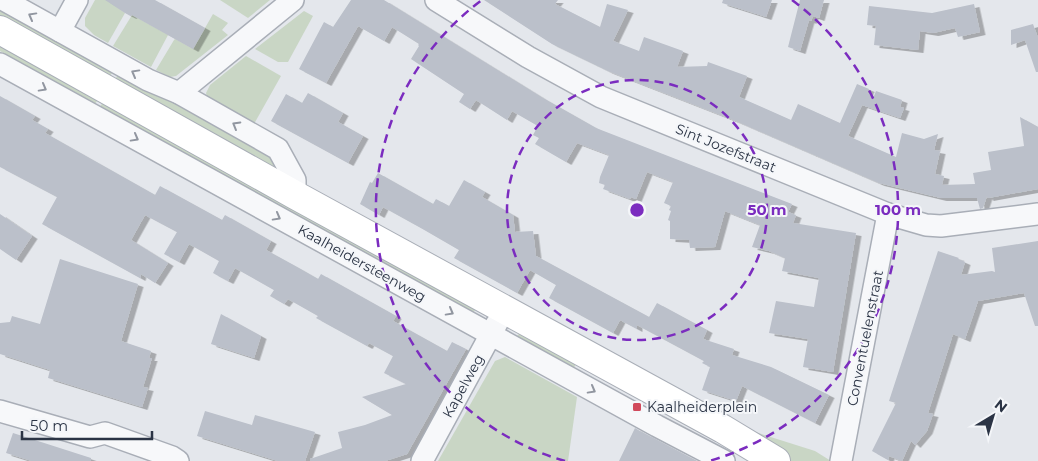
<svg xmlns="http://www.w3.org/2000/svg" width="1038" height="461" viewBox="0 0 1038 461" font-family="Montserrat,sans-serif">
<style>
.green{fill:#c9d6c5}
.building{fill:#bbc0ca;filter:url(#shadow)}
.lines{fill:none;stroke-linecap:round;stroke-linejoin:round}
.street-casing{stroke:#a9aeb7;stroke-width:24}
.secondary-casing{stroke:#a9aeb7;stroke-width:30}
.street{stroke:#f7f8fa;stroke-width:21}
.secondary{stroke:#fff;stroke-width:28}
.oneway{stroke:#9196a0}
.ring{fill:none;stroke:#7b2cbf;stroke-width:2.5;stroke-dasharray:9 6}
.poi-dot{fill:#d1495b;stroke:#f4f6f9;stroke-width:2}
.labels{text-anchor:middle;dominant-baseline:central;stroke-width:4;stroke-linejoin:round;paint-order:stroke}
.street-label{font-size:14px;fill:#2b3445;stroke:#f4f6f9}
.poi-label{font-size:14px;fill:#2b3445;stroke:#f4f6f9;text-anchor:start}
.centre{fill:#7b2cbf;stroke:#f4f6f9;stroke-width:2.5}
.ring-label{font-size:15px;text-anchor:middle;font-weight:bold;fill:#7b2cbf;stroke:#f4f6f9;stroke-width:4;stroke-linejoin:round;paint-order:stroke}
</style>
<defs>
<filter id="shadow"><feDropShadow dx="5.5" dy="3" stdDeviation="0" flood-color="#0004"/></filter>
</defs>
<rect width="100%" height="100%" fill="#e4e7ec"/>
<!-- green -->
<g class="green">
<path d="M 95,0 L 107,0 L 125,13 L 108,43 L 94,35 L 85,26 L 85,18 Z"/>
<path d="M 220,0 L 270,0 L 248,18 Z"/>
<path d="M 0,6 L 114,70 L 108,79 L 0,21 Z"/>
<path d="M 304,11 L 313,16 L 288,62 L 278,62 L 255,49 Z"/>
<path d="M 213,14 L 228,23 L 222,30 L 228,35 L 176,76 L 170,77 L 156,70 L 174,40 L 175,39 L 193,49 Z"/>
<path d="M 132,15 L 168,35 L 151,67 L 113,46 Z"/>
<path d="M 0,41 L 99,98 L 95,104 L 0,51 Z"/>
<path d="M 246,56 L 281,76 L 254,124 L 207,97 L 206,93 L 210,85 Z"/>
<path d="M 119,72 L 272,157 L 279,172 L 114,82 Z"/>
<path d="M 104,100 L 476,308 L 475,310 L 470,318 L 391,268 L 150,134 L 140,137 L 136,135 L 133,125 L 100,107 Z"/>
<path d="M 520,333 L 576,364 L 572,371 L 515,338 Z"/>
<path d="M 505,357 L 577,397 L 568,461 L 438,461 L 495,361 Z"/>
<path d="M 749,430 L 815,451 L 831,461 L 790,461 L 757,441 Z"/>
</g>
<!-- building -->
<g class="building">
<path d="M 105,0 L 155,0 L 205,28 L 193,49 L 132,15 L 131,16 L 125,13 Z"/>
<path d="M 351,0 L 384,0 L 543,98 L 596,128 L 792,204 L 788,212 L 796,215 L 793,223 L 856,233 L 833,372 L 803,367 L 808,339 L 769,333 L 776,301 L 814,307 L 819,278 L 782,271 L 785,258 L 769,251 L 752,247 L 760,225 L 725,211 L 715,247 L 690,248 L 689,240 L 670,239 L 670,221 L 668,220 L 671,211 L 669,210 L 671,206 L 664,203 L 673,182 L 647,172 L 636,199 L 631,197 L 630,199 L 603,189 L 605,185 L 599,183 L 600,177 L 609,155 L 577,143 L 566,162 L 535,144 L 539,138 L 533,135 L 538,126 L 512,111 L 507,120 L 476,100 L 470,109 L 459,102 L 464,94 L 411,59 L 419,46 L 418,45 L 419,44 L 392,27 L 384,41 L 358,26 L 326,83 L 299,69 L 324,22 L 333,27 Z"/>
<path d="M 484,0 L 558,0 L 555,4 L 600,27 L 607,4 L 628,10 L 613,41 L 639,51 L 644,37 L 683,51 L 677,67 L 707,66 L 708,62 L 747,76 L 739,97 L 791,120 L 798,104 L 840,123 L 857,84 L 869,89 L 867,93 L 874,96 L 876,91 L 902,100 L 900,107 L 904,108 L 900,118 L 862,105 L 848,136 L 896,157 L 902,133 L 924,139 L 938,134 L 934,150 L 940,151 L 935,174 L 944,176 L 942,185 L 975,184 L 973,173 L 991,170 L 988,152 L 1024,146 L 1020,117 L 1038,127 L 1038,189 L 988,198 L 987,196 L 983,208 L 980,209 L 977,198 L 941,198 L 879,183 L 736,121 L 608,71 L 552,44 Z"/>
<path d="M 723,0 L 772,0 L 766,17 L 722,3 Z"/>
<path d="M 800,0 L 824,0 L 819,18 L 813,16 L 811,21 L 809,20 L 800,51 L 788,47 Z"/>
<path d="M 974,4 L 980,32 L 958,37 L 955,28 L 933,33 L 920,31 L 918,50 L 874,45 L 876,26 L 867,25 L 869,6 L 932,13 Z"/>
<path d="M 1033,24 L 1038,38 L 1038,72 L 1036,72 L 1025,40 L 1011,45 L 1011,30 Z"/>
<path d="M 308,93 L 343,113 L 338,122 L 363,136 L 348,163 L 271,121 L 286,94 L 302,103 Z"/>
<path d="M 0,96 L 35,116 L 32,120 L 48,129 L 45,133 L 155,195 L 160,186 L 222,220 L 225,215 L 271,241 L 266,250 L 297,267 L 318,279 L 321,274 L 396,316 L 393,321 L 447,351 L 452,342 L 466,349 L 407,454 L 385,461 L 310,461 L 310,459 L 342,448 L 338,432 L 365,425 L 392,415 L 362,397 L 406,384 L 384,373 L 393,356 L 369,343 L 367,346 L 316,318 L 318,316 L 288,299 L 284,304 L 270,296 L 274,290 L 235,268 L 228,281 L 220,277 L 213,273 L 219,261 L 189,244 L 179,262 L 164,254 L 177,232 L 145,215 L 131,240 L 168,263 L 155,283 L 141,274 L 140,278 L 42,224 L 57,197 L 0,167 Z"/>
<path d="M 378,173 L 433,204 L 436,199 L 449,206 L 464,180 L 485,192 L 482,197 L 513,215 L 515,232 L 533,231 L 536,256 L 649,317 L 657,303 L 707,330 L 703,339 L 734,349 L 732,355 L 771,367 L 829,395 L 815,423 L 742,386 L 736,401 L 702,390 L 710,367 L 702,363 L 704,361 L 637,325 L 637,329 L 620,320 L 613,333 L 549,298 L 556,285 L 530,270 L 517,293 L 454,258 L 459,250 L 421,228 L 383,207 L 379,215 L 360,204 L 370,182 L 372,183 Z"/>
<path d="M 0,214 L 32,236 L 16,260 L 0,249 Z"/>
<path d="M 1038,241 L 1038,326 L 1035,326 L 1024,293 L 978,301 L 965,339 L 953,334 L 928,413 L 933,414 L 927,431 L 915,445 L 911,441 L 902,461 L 889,456 L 888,460 L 872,451 L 896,403 L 889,401 L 938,251 L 959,258 L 958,259 L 965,262 L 961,275 L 992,271 L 995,272 L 992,248 Z"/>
<path d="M 60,259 L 138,284 L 121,341 L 151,351 L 149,358 L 152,358 L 143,387 L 148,388 L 142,407 L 48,378 L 50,370 L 0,354 L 0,323 L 10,322 L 12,316 L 40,324 Z"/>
<path d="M 221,314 L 261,336 L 254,358 L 211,344 Z"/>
<path d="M 205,411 L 252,425 L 255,415 L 315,432 L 305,461 L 278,461 L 197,436 Z"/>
<path d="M 635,428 L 640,431 L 697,461 L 619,461 Z"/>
<path d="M 13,433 L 91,458 L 91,461 L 32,461 L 6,453 Z"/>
</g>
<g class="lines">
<defs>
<g id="street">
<path d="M 4,0 L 148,80 L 179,93 L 278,149 L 295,180 L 295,195"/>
<path d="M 436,0 L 528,57 L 601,97 L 888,214 L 926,225 L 941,226 L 1038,214"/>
<path d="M 60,31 L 77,0"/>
<path d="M 0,64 L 657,426 L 724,461"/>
<path d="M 179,93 L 293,0"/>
<path d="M 0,411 L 90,437 L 105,433 L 172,457 L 178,461"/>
<path d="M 422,461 L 497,323"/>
<path d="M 841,461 L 888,214"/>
</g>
<path id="secondary" d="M 0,30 L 295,195 L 723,429 L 776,461"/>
</defs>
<!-- street casing -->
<use href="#street" class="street-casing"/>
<!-- secondary casing -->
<use href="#secondary" class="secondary-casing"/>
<!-- street -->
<use href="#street" class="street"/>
<!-- secondary -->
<use href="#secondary" class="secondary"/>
</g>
<!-- one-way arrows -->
<defs><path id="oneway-chevron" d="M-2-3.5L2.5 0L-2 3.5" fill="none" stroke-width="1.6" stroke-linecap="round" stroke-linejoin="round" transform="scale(1.25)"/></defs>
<g class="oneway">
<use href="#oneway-chevron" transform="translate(32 16) rotate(-151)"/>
<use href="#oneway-chevron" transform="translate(135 73) rotate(-151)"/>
<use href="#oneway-chevron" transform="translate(43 88) rotate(29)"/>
<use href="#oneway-chevron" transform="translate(236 125) rotate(-150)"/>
<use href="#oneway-chevron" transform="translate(135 138) rotate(29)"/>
<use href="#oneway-chevron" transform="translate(277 217) rotate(29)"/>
<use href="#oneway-chevron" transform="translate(450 312) rotate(29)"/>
<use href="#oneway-chevron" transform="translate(592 390) rotate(29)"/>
</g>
<!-- distance rings -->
<g class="ring">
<circle cx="637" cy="210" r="130"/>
<path d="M565 461A261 261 0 0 1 482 0M792 0A261 261 0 0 1 709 461"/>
</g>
<!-- markers -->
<rect class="poi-dot" x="632" y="402" width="10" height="10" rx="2.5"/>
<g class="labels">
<!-- street labels -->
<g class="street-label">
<text transform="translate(726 148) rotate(22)">Sint Jozefstraat</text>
<text transform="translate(362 263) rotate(29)">Kaalheidersteenweg</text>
<text transform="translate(865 338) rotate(-79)">Conventuelenstraat</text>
<text transform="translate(463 386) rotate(-61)">Kapelweg</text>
</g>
<!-- poi labels -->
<g class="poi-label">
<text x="647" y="407">Kaalheiderplein</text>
</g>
</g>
<circle cx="637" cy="210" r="8" class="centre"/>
<g class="ring-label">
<text x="767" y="215">50 m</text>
<text x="898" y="215">100 m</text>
</g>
<!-- north arrow -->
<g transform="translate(993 416) rotate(38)" stroke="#f4f6f9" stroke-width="4" paint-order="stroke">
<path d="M0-4L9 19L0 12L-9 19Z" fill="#2b3445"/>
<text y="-8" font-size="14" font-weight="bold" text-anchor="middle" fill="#2b3445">N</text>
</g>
<!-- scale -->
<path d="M22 431v8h130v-8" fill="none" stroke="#2b3445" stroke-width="2.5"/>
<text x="30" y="431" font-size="15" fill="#2b3445" stroke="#f4f6f9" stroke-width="4" paint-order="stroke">50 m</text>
</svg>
